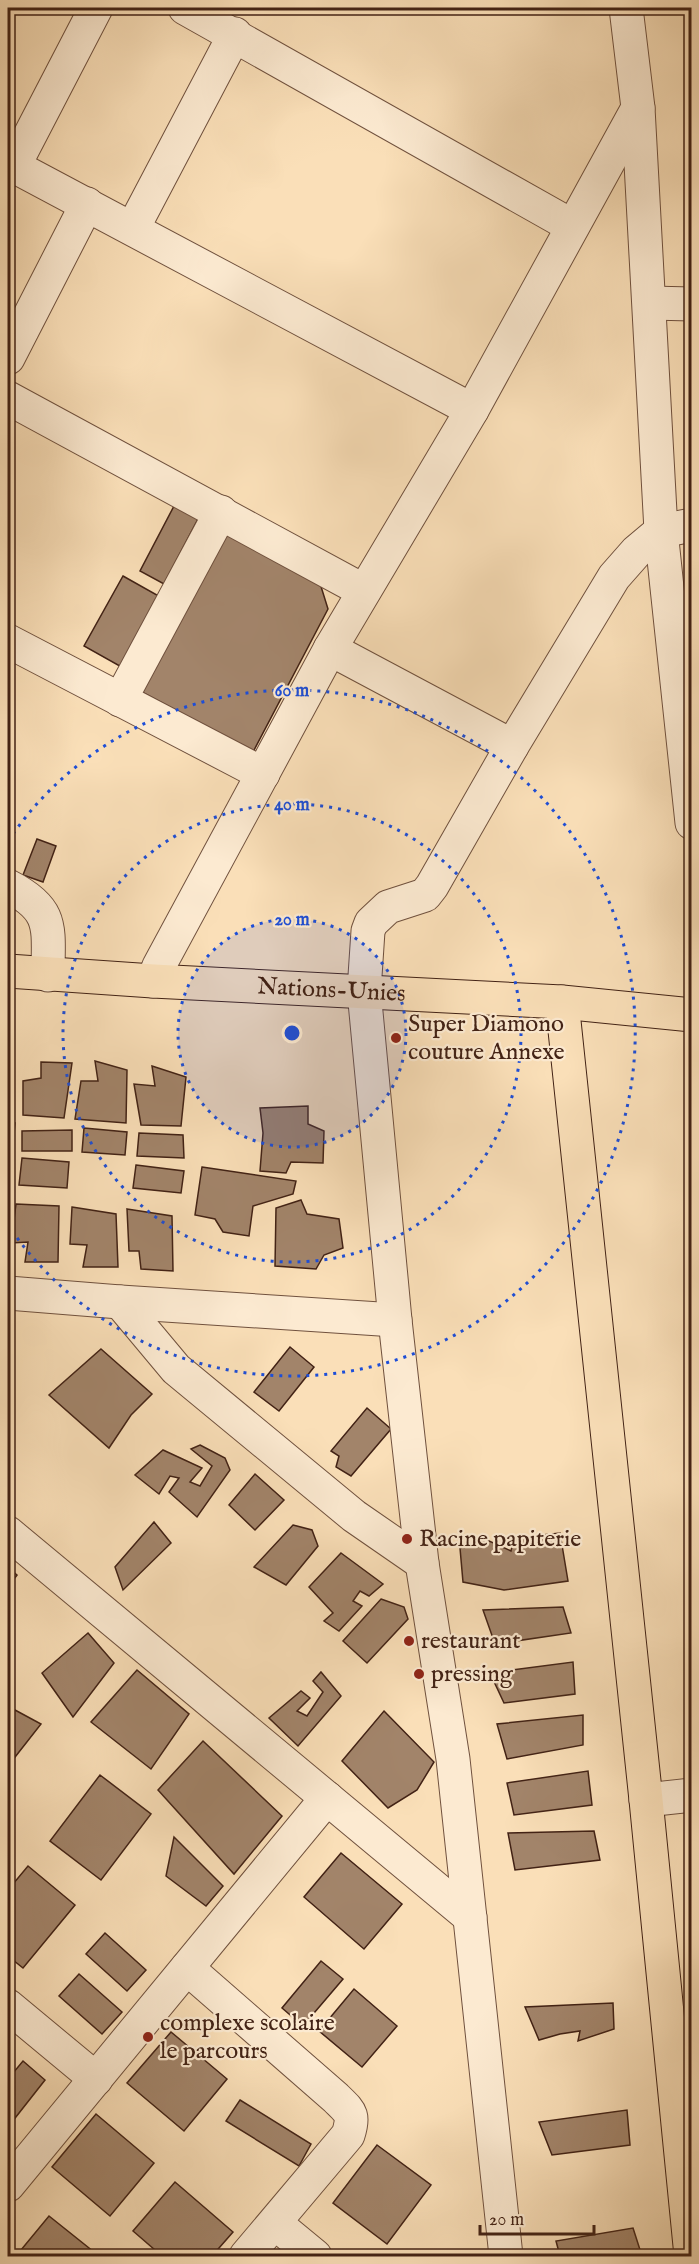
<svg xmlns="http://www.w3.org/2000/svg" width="699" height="2264" viewBox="0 0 699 2264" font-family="'IM FELL English',serif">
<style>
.building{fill:#a2846a;stroke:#422215;stroke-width:1.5}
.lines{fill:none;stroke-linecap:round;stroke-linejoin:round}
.minor-casing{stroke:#70513e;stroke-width:35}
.major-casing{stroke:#422215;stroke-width:35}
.minor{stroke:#fcead1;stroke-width:33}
.major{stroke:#fadfb8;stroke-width:33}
.ring{fill:none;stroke:#1d4ed8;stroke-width:3;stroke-dasharray:3 6}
.poi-dot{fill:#8f2418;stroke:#fcead1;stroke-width:2}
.labels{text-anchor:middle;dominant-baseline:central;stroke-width:4.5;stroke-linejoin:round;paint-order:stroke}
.street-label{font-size:24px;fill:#422215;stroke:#fcead1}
.poi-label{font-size:24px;fill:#422215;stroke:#fcead1;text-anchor:start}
.centre{fill:#1d4ed8;stroke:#fcead1;stroke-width:3}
.ring-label{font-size:18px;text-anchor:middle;font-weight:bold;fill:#1d4ed8;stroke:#fcead1;stroke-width:4.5;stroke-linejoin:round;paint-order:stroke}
</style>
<rect width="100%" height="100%" fill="#fadfb8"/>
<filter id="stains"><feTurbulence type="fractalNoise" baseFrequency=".00333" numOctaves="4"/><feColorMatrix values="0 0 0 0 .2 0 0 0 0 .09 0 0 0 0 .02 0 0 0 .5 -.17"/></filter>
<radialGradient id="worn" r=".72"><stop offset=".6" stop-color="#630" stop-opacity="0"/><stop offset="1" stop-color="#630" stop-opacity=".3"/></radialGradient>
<!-- building -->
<g class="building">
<path d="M 174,506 L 198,519 L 164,584 L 140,571 Z"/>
<path d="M 223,528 L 319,580 L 328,609 L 253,752 L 136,689 Z"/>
<path d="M 123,576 L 164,599 L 125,669 L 84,646 Z"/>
<path d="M 37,839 L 56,846 L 43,882 L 23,875 Z"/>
<path d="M 8,1061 L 14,1061 L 12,1115 L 8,1114 Z"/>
<path d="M 95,1061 L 127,1070 L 126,1123 L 75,1119 L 81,1081 L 98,1081 Z"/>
<path d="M 41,1062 L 72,1063 L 64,1118 L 23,1115 L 23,1081 L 41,1078 Z"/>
<path d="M 152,1066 L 186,1077 L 181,1126 L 141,1125 L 134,1084 L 155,1086 Z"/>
<path d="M 308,1106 L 308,1124 L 324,1131 L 323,1163 L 291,1162 L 286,1173 L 260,1171 L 263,1133 L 260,1108 Z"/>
<path d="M 8,1123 L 15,1123 L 13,1145 L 8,1144 Z"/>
<path d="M 84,1128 L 127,1132 L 125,1155 L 82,1152 Z"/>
<path d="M 72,1130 L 72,1151 L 22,1151 L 22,1131 Z"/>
<path d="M 139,1133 L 183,1135 L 184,1158 L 137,1156 Z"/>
<path d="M 22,1158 L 69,1162 L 67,1188 L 19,1185 Z"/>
<path d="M 136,1165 L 184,1171 L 181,1193 L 133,1188 Z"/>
<path d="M 202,1167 L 296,1181 L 293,1194 L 253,1206 L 249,1236 L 223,1232 L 215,1219 L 195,1215 Z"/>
<path d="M 301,1200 L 307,1214 L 339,1219 L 343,1248 L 324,1255 L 316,1269 L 275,1266 L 276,1208 Z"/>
<path d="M 16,1204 L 59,1206 L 58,1262 L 25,1262 L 28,1242 L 11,1243 Z"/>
<path d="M 72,1207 L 116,1214 L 118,1267 L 83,1267 L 87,1245 L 70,1244 Z"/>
<path d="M 127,1209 L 172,1216 L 173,1271 L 141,1269 L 139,1251 L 129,1251 Z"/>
<path d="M 290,1347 L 314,1367 L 279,1411 L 254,1392 Z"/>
<path d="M 101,1349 L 152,1394 L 131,1415 L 109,1448 L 49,1395 Z"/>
<path d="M 367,1408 L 391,1429 L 351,1476 L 336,1467 L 339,1456 L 331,1451 Z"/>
<path d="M 200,1445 L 225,1458 L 230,1470 L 197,1517 L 169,1492 L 179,1478 L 170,1476 L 159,1494 L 135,1475 L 163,1450 L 202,1468 L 190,1482 L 200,1486 L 212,1466 L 191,1449 Z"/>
<path d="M 255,1474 L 284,1500 L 255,1530 L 229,1505 Z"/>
<path d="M 154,1522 L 171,1543 L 123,1590 L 115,1567 Z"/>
<path d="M 293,1525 L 312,1530 L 318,1546 L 286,1585 L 254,1567 Z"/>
<path d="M 560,1533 L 568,1581 L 504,1590 L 463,1582 L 460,1548 L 487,1540 L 511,1551 L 514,1538 Z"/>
<path d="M 341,1553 L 383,1584 L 369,1596 L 360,1591 L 353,1601 L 362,1606 L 339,1631 L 324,1621 L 333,1613 L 309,1587 Z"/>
<path d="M 8,1567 L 17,1575 L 8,1587 Z"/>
<path d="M 381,1599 L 404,1607 L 408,1619 L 367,1663 L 343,1641 Z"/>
<path d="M 563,1607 L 571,1633 L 495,1644 L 483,1610 Z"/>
<path d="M 88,1633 L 114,1663 L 73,1717 L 42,1673 Z"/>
<path d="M 573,1662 L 575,1694 L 504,1703 L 490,1673 Z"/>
<path d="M 137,1670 L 189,1714 L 151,1769 L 91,1722 Z"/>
<path d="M 321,1672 L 341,1696 L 298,1746 L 269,1718 L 301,1691 L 310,1698 L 297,1711 L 307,1716 L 323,1692 L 313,1681 Z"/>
<path d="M 15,1710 L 41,1724 L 8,1766 L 8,1720 Z"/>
<path d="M 384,1711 L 434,1762 L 417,1790 L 388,1808 L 342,1761 Z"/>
<path d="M 583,1715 L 583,1745 L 507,1759 L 497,1724 Z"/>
<path d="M 203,1741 L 282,1816 L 234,1874 L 158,1790 Z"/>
<path d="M 588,1771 L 592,1805 L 514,1815 L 507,1783 Z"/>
<path d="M 100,1775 L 151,1814 L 101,1880 L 50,1841 Z"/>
<path d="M 594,1831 L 600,1860 L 515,1870 L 508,1833 Z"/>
<path d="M 174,1837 L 223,1886 L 206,1906 L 166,1876 Z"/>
<path d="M 341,1853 L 402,1904 L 364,1949 L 304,1897 Z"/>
<path d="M 28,1866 L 75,1905 L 23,1968 L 8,1956 L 8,1890 Z"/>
<path d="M 105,1933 L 146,1970 L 127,1991 L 86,1954 Z"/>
<path d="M 321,1961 L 343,1979 L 303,2026 L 282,2008 Z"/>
<path d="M 79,1974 L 122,2012 L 102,2034 L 59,1996 Z"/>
<path d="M 354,1989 L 397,2026 L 362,2067 L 319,2031 Z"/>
<path d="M 613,2003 L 614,2029 L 578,2041 L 580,2031 L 560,2034 L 539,2040 L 525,2007 Z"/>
<path d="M 171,2032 L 227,2079 L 184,2131 L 127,2083 Z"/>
<path d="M 23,2061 L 45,2080 L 8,2127 L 8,2079 Z"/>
<path d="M 240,2100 L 311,2144 L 299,2166 L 226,2121 Z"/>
<path d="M 627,2110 L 630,2145 L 552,2155 L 539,2122 Z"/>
<path d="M 96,2114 L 154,2163 L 110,2216 L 52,2167 Z"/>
<path d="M 377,2145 L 431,2185 L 387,2244 L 333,2203 Z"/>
<path d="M 175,2182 L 233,2232 L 212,2256 L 162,2256 L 133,2231 Z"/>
<path d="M 49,2216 L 99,2256 L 16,2256 Z"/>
<path d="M 633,2228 L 642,2256 L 560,2256 L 556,2241 Z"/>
</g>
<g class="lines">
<defs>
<g id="minor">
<path d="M 185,8 L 572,226"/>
<path d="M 626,8 L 638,108 L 661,531 L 692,823"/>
<path d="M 8,163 L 472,410"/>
<path d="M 14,166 L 96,8"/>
<path d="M 133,228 L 235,34"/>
<path d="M 650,303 L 692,304"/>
<path d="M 8,358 L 87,204"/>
<path d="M 8,398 L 364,591"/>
<path d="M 8,641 L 263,774"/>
<path d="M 330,649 L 512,746"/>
<path d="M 120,700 L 221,512"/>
<path d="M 8,886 C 55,910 48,928 48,975"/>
<path d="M 153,981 L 159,966 L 330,649 L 472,410 L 638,108"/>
<path d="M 8,1293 L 120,1302 L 395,1320"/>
<path d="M 120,1302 L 176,1369 L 354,1516 L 422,1563"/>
<path d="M 8,1533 L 470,1917"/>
<path d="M 646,1800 L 692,1795"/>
<path d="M 187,1968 L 336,2098 C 350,2112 355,2114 348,2135 L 246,2256"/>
<path d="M 8,2006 L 96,2079"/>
<path d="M 8,2185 L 327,1798"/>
<path d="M 275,2223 L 315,2256"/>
<path d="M 506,2256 L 453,1759 L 422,1563 L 395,1320 L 364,991 L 368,931 L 371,923 L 388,907 L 425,895 L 432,886 L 512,746 L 614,577 L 636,552 L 661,531 L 692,525"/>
</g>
<g id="major">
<path id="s1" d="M 8,971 L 153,981 L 562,1002 L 692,1015"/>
<path d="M 562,1002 L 646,1800 L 691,2256"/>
</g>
</defs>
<!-- minor casing -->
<use href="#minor" class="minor-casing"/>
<!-- major casing -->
<use href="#major" class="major-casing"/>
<!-- minor -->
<use href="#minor" class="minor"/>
<!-- major -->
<use href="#major" class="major"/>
</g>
<!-- distance rings -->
<circle cx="292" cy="1033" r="114" fill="#1d4ed8" fill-opacity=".12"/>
<g class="ring">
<circle cx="292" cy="1033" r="114"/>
<circle cx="292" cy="1033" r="229"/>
<path d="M8 841A343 343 0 1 1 8 1225"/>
</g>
<!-- markers -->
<g class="poi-dot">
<circle cx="396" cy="1038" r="6"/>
<circle cx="407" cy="1539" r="6"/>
<circle cx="409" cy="1641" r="6"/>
<circle cx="419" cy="1674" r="6"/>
<circle cx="148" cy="2037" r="6"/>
</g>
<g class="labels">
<!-- street labels -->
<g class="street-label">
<text stroke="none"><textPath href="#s1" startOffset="324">Nations-Unies</textPath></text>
</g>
<!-- poi labels -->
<g class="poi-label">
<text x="408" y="1024">Super Diamono<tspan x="408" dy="28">couture Annexe</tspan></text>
<text x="419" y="1539">Racine papiterie</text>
<text x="421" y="1641">restaurant</text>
<text x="431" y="1674">pressing</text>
<text x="160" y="2023">complexe scolaire<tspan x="160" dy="28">le parcours</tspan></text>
</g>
</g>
<circle cx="292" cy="1033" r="9" class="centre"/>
<g class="ring-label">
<text x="292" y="696">60 m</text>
<text x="292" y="810">40 m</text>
<text x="292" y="925">20 m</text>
</g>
<!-- margin -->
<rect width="699" height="2264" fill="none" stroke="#fadfb8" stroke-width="30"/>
<rect x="9" y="9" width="681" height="2246" fill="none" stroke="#422215" stroke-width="3"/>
<rect x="15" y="15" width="669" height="2234" fill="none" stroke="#422215" stroke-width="1.5"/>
<!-- scale -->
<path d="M480 2225v9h114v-9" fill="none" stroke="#422215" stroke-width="3"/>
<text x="489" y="2225" font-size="18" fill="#422215" stroke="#fcead1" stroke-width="4.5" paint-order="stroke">20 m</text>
<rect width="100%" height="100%" filter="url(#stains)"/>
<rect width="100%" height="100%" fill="url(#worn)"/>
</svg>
